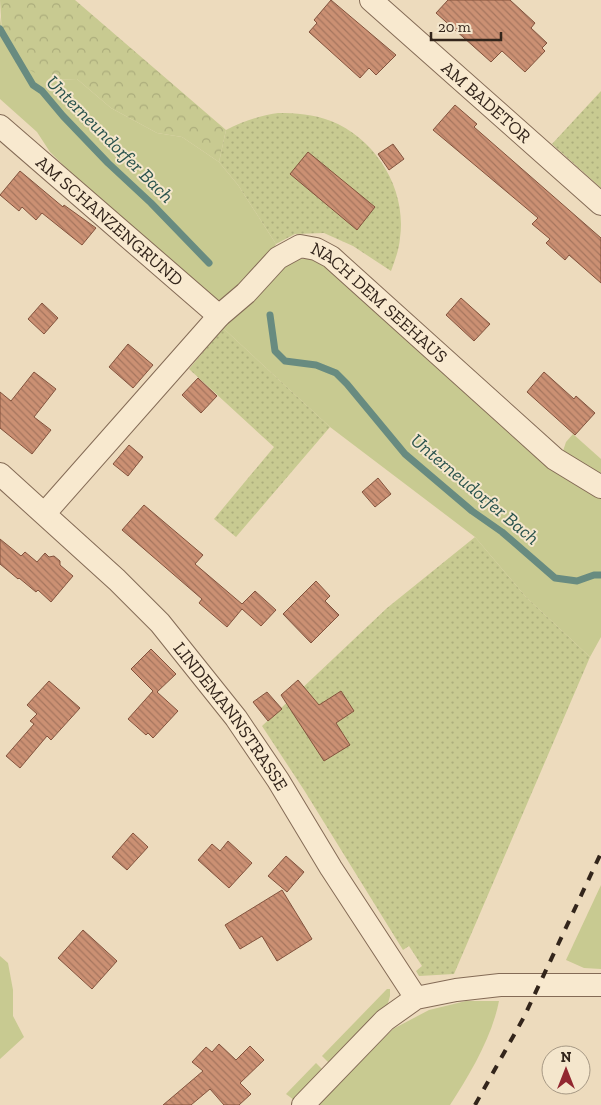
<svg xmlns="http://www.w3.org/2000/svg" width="601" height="1105" viewBox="0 0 601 1105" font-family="'Zilla Slab',serif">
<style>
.grass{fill:#c8ca91}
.forest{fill:url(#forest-crowns)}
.garden{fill:url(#garden-dots)}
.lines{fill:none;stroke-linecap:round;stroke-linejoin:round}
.stream{stroke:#688b80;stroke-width:7}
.building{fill:url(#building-back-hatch);stroke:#83533d}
.street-casing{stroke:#846b56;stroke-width:24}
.street{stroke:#f8e9cf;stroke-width:22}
.rail{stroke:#33251b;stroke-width:4;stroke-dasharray:9 9;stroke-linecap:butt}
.labels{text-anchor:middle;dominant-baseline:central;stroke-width:4;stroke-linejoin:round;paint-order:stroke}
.street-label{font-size:18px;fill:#33251b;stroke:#f4e6cc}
.water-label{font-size:19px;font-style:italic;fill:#2a534d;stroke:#f4e6cc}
</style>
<defs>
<pattern id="forest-crowns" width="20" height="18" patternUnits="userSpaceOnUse" patternTransform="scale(1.25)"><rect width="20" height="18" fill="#c8ca91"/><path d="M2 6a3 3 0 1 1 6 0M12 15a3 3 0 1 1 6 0" fill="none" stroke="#acad7c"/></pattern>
<pattern id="garden-dots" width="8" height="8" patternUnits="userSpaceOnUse" patternTransform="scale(1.25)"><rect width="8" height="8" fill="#c8ca91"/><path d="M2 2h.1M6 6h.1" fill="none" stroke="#acad7c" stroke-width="1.8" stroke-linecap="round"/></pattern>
<pattern id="building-back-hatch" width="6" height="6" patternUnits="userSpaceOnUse" patternTransform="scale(1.25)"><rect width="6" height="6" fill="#cb9073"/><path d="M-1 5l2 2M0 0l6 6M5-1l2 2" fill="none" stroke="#a5755e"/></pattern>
</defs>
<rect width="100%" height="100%" fill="#eddbbd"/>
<!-- grass -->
<g class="grass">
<path d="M 0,16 L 2,35 L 49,80 L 77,79 L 111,108 L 157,133 L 182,137 L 219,162 L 238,185 L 276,244 L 271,256 L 227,300 L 217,301 L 93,195 L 50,152 L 37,132 L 0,99 Z"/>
<path d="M 292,259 L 312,259 L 337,270 L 601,492 L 601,637 L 590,657 L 526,597 L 475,537 L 330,427 L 223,328 L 257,292 Z"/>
<path d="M 573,434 L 601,459 L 601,484 L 567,459 L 563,451 L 566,442 Z"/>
<path d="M 601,885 L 601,969 L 584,968 L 566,960 Z"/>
<path d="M 0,956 L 8,963 L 13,990 L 13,1016 L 24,1037 L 0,1059 Z"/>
<path d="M 387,989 L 390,989 L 390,996 L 386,1010 L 330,1064 L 322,1056 Z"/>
<path d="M 466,1001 L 499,1001 C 492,1037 470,1074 450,1105 L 316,1105 L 393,1029 L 429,1010 Z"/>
<path d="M 316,1063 L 324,1071 L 294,1100 L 286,1094 Z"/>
</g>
<!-- forest -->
<path class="forest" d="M 0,0 L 75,0 L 226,130 L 219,162 L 182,137 L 157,133 L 111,108 L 77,79 L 49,80 L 16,63 L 2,35 Z"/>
<!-- garden -->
<g class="garden">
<path d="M 601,91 L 601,188 L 552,144 Z"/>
<path d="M 278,113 C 296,113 313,114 331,121 C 376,139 407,189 400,238 C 399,250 395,260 391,271 L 353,246 L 324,233 L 295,234 L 276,244 L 238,185 L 219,162 L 226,130 C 243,121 259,116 278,113 Z"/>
<path d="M 223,328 L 330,427 L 236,537 L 214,519 L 274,447 L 189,369 Z"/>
<path d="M 475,537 L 526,597 L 590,657 L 454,974 L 419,976 L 416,971 L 422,966 L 409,946 L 403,950 L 304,790 L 262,726 L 387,608 Z"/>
</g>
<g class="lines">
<!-- stream -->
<g class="stream">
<path d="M 0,29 L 33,85 L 42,91 L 63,116 L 108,163 L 151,203 L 209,263"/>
<path d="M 270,315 L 275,351 L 285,361 L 316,365 L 336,373 L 347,384 L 405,454 L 472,511 L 502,532 L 555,578 L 577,581 L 594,575 L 601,575"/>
</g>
</g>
<!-- building -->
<g class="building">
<path d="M 331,0 L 396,55 L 376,75 L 369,68 L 360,78 L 309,32 L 317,23 L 314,20 Z"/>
<path d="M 448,0 L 510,0 L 535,23 L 531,28 L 547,43 L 542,48 L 545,51 L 525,72 L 502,51 L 491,62 L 436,13 Z"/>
<path d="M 455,105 L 477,124 L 474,127 L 601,238 L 601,283 L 569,255 L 565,260 L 546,243 L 550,239 L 532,224 L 538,218 L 433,130 Z"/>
<path d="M 393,144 L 404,159 L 389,170 L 378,154 Z"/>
<path d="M 308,152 L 375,207 L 357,230 L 290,174 Z"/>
<path d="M 20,171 L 63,207 L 64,205 L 96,228 L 82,245 L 42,213 L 36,220 L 22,207 L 19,211 L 0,195 Z"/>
<path d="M 461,298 L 490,324 L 474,341 L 446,315 Z"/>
<path d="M 42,303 L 58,318 L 44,334 L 28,319 Z"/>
<path d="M 128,344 L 153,365 L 133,388 L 109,367 Z"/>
<path d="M 34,372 L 56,389 L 34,417 L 51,430 L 32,454 L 0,428 L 0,392 L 11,401 Z"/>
<path d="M 544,372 L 574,399 L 576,396 L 595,413 L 575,435 L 527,392 Z"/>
<path d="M 198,378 L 217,396 L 201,413 L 182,395 Z"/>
<path d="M 129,445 L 143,457 L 128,476 L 113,464 Z"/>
<path d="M 378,478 L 391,494 L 375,507 L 362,492 Z"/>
<path d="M 144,505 L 203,555 L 195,564 L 242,604 L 255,591 L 276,610 L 261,626 L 242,609 L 227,627 L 199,603 L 202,599 L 122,530 Z"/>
<path d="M 0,539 L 21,556 L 25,552 L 37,562 L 45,553 L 49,557 L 54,556 L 60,561 L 60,565 L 73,576 L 51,602 L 38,590 L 36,592 L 19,578 L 18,579 L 0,564 Z"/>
<path d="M 316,581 L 330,596 L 325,601 L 339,615 L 311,643 L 283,614 Z"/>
<path d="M 151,649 L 176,674 L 157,692 L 178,711 L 153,738 L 148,733 L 146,735 L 128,719 L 153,691 L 131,669 Z"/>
<path d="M 298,680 L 319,705 L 341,691 L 354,711 L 336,723 L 350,745 L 324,761 L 281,695 Z"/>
<path d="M 49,681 L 80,708 L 51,740 L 47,736 L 20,768 L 6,756 L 34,724 L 30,721 L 37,714 L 27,705 Z"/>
<path d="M 267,692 L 282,709 L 268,721 L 253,702 Z"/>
<path d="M 133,833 L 148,847 L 127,870 L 112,857 Z"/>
<path d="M 228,841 L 252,863 L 229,888 L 198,860 L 212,844 L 220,851 Z"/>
<path d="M 286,856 L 304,872 L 287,892 L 268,876 Z"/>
<path d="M 282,890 L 312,939 L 277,961 L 262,936 L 240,949 L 225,925 Z"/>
<path d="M 83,930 L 117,961 L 92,989 L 58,958 Z"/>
<path d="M 219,1044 L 236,1060 L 250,1046 L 264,1060 L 240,1083 L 251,1094 L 239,1105 L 224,1105 L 210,1089 L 191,1105 L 163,1105 L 203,1071 L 192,1062 L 206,1047 L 212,1052 Z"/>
</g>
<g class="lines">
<defs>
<g id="street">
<path id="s1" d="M 371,0 L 601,204"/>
<path id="s2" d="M 0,126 L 219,316"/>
<path id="s3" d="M 0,474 L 117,580 L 160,623 L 236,718 L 278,780 L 331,868 L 416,998"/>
<path id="s4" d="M 45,513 L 219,316 L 246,293 L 278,258 L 300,246 L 316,249 L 331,257 L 555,459 L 601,487"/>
<path d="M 303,1105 L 385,1020 L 416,998 L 456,990 L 500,985 L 601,985"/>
</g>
</defs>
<!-- street casing -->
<use href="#street" class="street-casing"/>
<!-- street -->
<use href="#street" class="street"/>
<!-- rail -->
<path class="rail" d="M 475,1105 L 524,1017 L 601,853"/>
</g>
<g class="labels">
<!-- street labels -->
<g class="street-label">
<text stroke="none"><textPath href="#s1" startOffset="154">AM BADETOR</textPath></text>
<text stroke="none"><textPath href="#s2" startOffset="145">AM SCHANZENGRUND</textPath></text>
<text stroke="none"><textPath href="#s4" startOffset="470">NACH DEM SEEHAUS</textPath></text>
<text stroke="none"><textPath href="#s3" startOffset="336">LINDEMANNSTRASSE</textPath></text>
</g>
<!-- water labels -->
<g class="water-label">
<text transform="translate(110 139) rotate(45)">Unterneundorfer Bach</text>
<text transform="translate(475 489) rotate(40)">Unterneudorfer Bach</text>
</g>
</g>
<!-- north arrow -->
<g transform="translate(566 1070)"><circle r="24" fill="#f4e6cc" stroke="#a79985"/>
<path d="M0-4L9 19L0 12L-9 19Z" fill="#922730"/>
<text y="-8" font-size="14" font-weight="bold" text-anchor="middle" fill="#33251b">N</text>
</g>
<!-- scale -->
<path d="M431 32v8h70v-8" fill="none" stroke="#33251b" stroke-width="2.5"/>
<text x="438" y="32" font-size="15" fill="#33251b" stroke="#f4e6cc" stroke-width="4" paint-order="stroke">20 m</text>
</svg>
